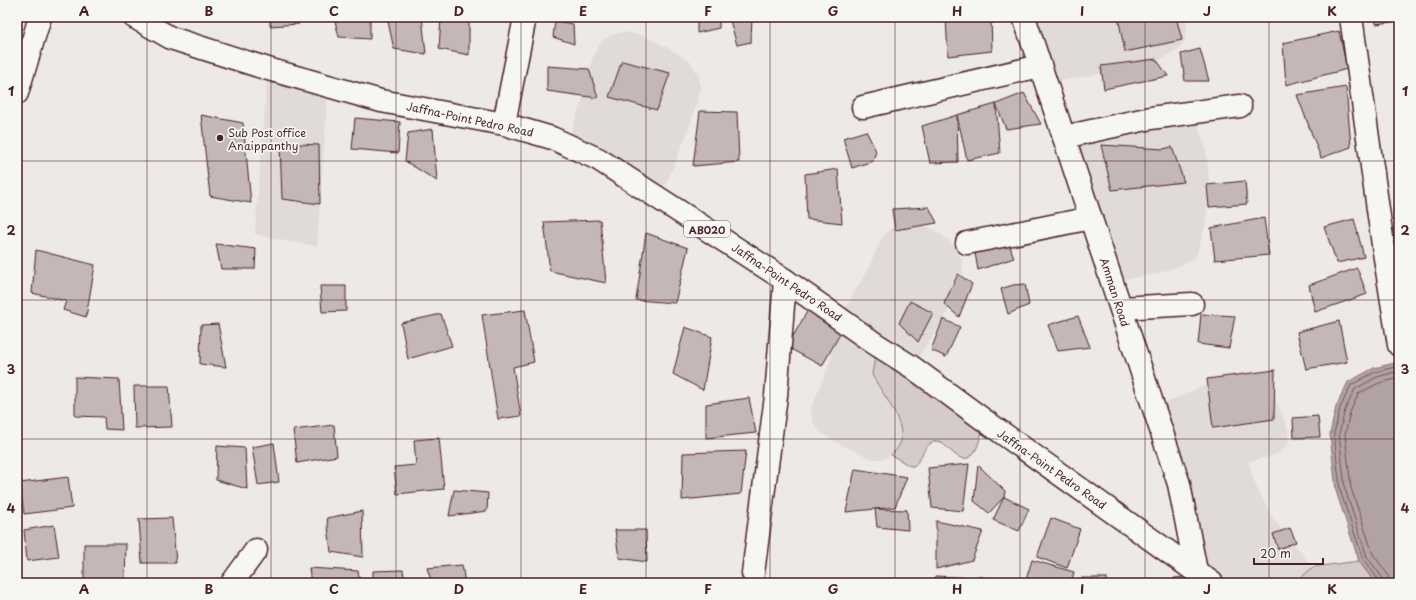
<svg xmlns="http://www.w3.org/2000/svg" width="1416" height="600" viewBox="0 0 1416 600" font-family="'Playpen Sans',sans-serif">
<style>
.built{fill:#e0dad8}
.green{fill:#d4cbca;stroke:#8f757a}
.water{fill:#b1a2a3;stroke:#886e73}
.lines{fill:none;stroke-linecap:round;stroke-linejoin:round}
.shore{stroke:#73535b;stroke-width:1}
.building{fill:#c4b7b7;stroke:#4a1f2b}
.minor-casing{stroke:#4a1f2b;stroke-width:25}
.major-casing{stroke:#4a1f2b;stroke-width:25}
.minor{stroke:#f6f6f2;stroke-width:22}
.major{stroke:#f6f6f2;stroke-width:22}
.grid{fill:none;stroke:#4a1f2b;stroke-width:1;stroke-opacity:0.55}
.poi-dot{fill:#4a1f2b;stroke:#f6f6f2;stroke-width:1.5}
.labels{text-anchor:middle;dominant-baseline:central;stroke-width:3.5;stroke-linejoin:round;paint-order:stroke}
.shield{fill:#f6f6f2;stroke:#7e6067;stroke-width:1}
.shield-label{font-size:10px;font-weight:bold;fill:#4a1f2b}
.street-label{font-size:11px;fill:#4a1f2b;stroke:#f6f6f2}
.poi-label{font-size:11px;fill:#4a1f2b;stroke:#f6f6f2;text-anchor:start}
.neatline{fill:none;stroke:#4a1f2b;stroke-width:1.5}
.grid-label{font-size:13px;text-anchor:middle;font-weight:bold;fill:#4a1f2b}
</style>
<rect width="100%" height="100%" fill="#ece9e6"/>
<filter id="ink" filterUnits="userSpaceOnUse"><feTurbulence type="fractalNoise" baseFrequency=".025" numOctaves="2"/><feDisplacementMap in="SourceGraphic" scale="8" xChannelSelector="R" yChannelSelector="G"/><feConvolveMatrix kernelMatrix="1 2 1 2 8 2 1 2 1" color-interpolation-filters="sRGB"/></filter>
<g filter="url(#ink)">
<!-- built -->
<g class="built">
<path d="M 1024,17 L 1186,17 L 1187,26 L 1185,39 L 1179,48 L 1160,60 L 1118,70 L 1046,84 Z"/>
<path d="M 622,32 L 637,34 L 651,39 L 675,52 L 690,62 L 698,74 L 701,88 L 697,103 L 687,133 L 660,198 L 567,144 L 587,86 L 592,59 L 601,42 L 611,35 Z"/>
<path d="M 268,69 L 328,86 L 317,246 L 286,241 L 255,234 Z"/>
<path d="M 1194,113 L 1206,150 L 1210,190 L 1205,226 L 1196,257 L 1177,267 L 1155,274 L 1112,281 L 1064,137 Z"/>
<path d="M 906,223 L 919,223 L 937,231 L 952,244 L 962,260 L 963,274 L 947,313 L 912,367 L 874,343 L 875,357 L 873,366 L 886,398 L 898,423 L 901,432 L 901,440 L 897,449 L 891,455 L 884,459 L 873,459 L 839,444 L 820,432 L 815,426 L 812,419 L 811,413 L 812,406 L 830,362 L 840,318 L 871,263 L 876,250 L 882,238 L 892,227 Z"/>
<path d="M 1245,373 L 1255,375 L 1271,390 L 1282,414 L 1288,429 L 1289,438 L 1288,445 L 1280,452 L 1271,456 L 1248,462 L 1257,489 L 1273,519 L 1313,567 L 1295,583 L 1212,583 L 1154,409 L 1198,388 Z"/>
</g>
<!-- green -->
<g class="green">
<path d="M 874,343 L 984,420 C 982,430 978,463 961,458 C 954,455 947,447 941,442 L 937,441 C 921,444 924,460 913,466 L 910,466 L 891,455 C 895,451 900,446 901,440 C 904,420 881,391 872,375 L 875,357 Z"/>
<path d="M 1359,561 L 1375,583 L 1295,583 L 1313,567 Z"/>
</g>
<!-- water -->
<path class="water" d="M 1399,362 L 1399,583 L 1375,583 L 1359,561 L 1336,491 L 1330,434 L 1336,407 L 1348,382 L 1374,368 Z"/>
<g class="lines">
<!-- shore -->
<g class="shore">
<path d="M 1378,583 L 1378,579 L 1363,559 L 1340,490 L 1334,434 L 1340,408 L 1351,385 L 1375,372 L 1399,366"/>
<path d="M 1383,583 L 1382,577 L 1367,557 L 1345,489 L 1339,434 L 1345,410 L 1355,389 L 1377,377 L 1399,371"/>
<path d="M 1389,583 L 1388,575 L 1373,554 L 1351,488 L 1345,435 L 1350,412 L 1359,393 L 1379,383 L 1399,378"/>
</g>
</g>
<!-- building -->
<g class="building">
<path d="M 270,17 L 299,17 L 299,24 L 270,26 Z"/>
<path d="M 334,17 L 370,17 L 370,39 L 339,37 Z"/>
<path d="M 387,17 L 422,17 L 426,54 L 394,49 Z"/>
<path d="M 441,17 L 469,17 L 469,55 L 439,49 Z"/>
<path d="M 697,17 L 719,17 L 719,28 L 697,33 Z"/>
<path d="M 729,17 L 752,17 L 751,42 L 737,45 Z"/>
<path d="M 946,17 L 991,17 L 992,51 L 948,56 Z"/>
<path d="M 1118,17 L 1176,17 L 1182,40 L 1125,52 Z"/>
<path d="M 1375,17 L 1399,17 L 1399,21 L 1376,24 Z"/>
<path d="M 555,21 L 573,24 L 574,44 L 553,37 Z"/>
<path d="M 1339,31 L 1347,69 L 1286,85 L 1283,43 Z"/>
<path d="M 1200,49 L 1209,81 L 1185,81 L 1181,54 Z"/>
<path d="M 1156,59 L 1168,76 L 1104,89 L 1101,66 Z"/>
<path d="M 622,61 L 670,73 L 657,110 L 609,97 Z"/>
<path d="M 547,66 L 589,69 L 598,98 L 547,91 Z"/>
<path d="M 1346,87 L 1351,147 L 1321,158 L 1297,95 Z"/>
<path d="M 1024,93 L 1041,124 L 1006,129 L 996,104 Z"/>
<path d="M 996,104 L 1000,153 L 967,160 L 957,115 Z"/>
<path d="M 700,111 L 737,112 L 739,162 L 693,166 Z"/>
<path d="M 201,115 L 243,123 L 251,203 L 210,196 Z"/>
<path d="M 957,115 L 958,162 L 930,163 L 922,126 Z"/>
<path d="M 355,118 L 400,122 L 398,153 L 352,149 Z"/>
<path d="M 433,129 L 437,181 L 405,161 L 408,133 Z"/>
<path d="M 866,131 L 876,151 L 873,161 L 852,168 L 843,138 Z"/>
<path d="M 280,143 L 319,145 L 320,204 L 282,199 Z"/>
<path d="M 1101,145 L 1163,149 L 1172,147 L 1184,182 L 1112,190 Z"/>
<path d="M 838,169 L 842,223 L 807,219 L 805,174 Z"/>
<path d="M 1245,181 L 1247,204 L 1209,207 L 1207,185 Z"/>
<path d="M 929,207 L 937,223 L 895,230 L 892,209 Z"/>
<path d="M 1264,218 L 1269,255 L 1215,260 L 1211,228 Z"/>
<path d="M 1354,219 L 1364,257 L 1337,263 L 1324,227 Z"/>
<path d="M 600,220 L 606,283 L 550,271 L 544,222 Z"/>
<path d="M 646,233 L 688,248 L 675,303 L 636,300 Z"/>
<path d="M 1006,235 L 1014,258 L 978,270 L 975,253 Z"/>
<path d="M 216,244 L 256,249 L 255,269 L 221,269 Z"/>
<path d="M 36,250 L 95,265 L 86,317 L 63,310 L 66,301 L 32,293 Z"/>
<path d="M 1357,268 L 1367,294 L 1315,312 L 1309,285 Z"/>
<path d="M 958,274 L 972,284 L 959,317 L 944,304 Z"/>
<path d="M 1025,284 L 1029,305 L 1008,314 L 1001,289 L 1013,285 Z"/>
<path d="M 320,286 L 346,286 L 346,311 L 322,312 Z"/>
<path d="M 910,301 L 933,313 L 918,342 L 899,323 Z"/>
<path d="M 809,308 L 844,327 L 822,366 L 787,347 Z"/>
<path d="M 525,310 L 534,362 L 513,367 L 521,416 L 498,419 L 482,315 Z"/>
<path d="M 441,314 L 452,346 L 408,359 L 401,323 Z"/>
<path d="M 1201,314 L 1235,316 L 1229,348 L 1198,344 Z"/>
<path d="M 1078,316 L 1090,347 L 1058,351 L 1048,325 Z"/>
<path d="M 943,319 L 960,327 L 946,357 L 931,350 Z"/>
<path d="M 1339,321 L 1347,362 L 1306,369 L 1297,332 Z"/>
<path d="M 218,324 L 226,367 L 200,364 L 201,325 Z"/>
<path d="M 685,327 L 712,337 L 703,390 L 673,374 Z"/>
<path d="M 1275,370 L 1274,419 L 1213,428 L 1207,379 Z"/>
<path d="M 75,377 L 119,379 L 122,430 L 105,429 L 104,417 L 75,416 Z"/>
<path d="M 134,386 L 169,386 L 172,427 L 135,428 Z"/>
<path d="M 749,398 L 756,433 L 706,438 L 706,404 Z"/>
<path d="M 1318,416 L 1320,437 L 1294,438 L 1293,418 Z"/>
<path d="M 334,425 L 337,456 L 297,463 L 293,430 Z"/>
<path d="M 439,438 L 444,489 L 397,494 L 394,467 L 416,465 L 414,440 Z"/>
<path d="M 274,443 L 279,482 L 258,485 L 252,447 Z"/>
<path d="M 217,446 L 245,448 L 247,489 L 216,480 Z"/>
<path d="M 746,451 L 741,494 L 682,500 L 683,453 Z"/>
<path d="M 969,464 L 963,511 L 932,508 L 928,468 Z"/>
<path d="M 978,465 L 1005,491 L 1004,497 L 989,513 L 974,501 Z"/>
<path d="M 855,469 L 907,477 L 895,507 L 846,512 Z"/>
<path d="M 68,477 L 72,508 L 24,514 L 20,483 Z"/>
<path d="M 454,490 L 488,493 L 487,511 L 449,516 Z"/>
<path d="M 1004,497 L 1029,509 L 1019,531 L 993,520 Z"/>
<path d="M 875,509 L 907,510 L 908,530 L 877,527 Z"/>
<path d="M 362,511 L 363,557 L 331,552 L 327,518 Z"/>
<path d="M 172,518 L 176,563 L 142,563 L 139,519 Z"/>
<path d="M 1051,518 L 1080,529 L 1067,568 L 1037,557 Z"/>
<path d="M 936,521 L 983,531 L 972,560 L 936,569 Z"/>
<path d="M 54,525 L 59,557 L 27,561 L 24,530 Z"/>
<path d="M 1290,528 L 1296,542 L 1278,549 L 1273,534 Z"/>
<path d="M 615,530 L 646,530 L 647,562 L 619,558 Z"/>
<path d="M 84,544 L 126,544 L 125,583 L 84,583 Z"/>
<path d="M 1032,560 L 1074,572 L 1071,583 L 1025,583 Z"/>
<path d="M 462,565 L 465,583 L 432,583 L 427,568 Z"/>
<path d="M 309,568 L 358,571 L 360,583 L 311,583 Z"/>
<path d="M 403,570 L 405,583 L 373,583 L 373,571 Z"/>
<path d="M 935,576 L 974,578 L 974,583 L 935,583 Z"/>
<path d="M 978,576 L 990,579 L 989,583 L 977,583 Z"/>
<path d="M 1197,576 L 1197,583 L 1175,583 L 1174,578 Z"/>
<rect x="1082" y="578" width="25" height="5"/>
</g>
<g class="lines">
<defs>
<g id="minor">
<path d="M 1024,17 L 1179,484 L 1196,571"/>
<path d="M 1351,17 L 1384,252 L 1399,345"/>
<path d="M 17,93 L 40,17"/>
<path d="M 863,107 L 1040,66"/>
<path d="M 504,124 L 525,17"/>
<path d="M 1064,137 L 1151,118 L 1240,106"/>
<path d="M 967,243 L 1091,218"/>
<path d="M 1121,308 L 1192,304"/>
<path d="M 753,573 L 776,396 L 785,280"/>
<path d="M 232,583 L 256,550"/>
</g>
<path id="major" d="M 134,17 L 171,38 L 268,69 L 381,101 L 504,124 L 552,138 L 598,159 L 785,280 L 874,343 L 912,367 L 984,420 L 1212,583"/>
</defs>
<!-- minor casing -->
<use href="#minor" class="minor-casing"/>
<!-- major casing -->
<use href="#major" class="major-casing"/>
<!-- minor -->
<use href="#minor" class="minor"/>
<!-- major -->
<use href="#major" class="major"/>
</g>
</g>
<!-- grid -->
<path class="grid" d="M 147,17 L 147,583M 271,17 L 271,583M 396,17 L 396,583M 521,17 L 521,583M 646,17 L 646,583M 770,17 L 770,583M 895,17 L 895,583M 1020,17 L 1020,583M 1145,17 L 1145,583M 1269,17 L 1269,583M 17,161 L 1399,161M 17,300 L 1399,300M 17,439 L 1399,439"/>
<!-- markers -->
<circle class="poi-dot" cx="220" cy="138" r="4"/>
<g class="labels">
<!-- shield labels -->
<rect class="shield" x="684" y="221" width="46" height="16" rx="3"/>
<g class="shield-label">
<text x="707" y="229">AB020</text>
</g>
<!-- street labels -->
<g class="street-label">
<text transform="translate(470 119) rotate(12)">Jaffna-Point Pedro Road</text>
<text transform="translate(787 282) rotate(34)">Jaffna-Point Pedro Road</text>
<text transform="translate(1115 292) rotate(72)">Amman Road</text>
<text transform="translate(1052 469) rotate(35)">Jaffna-Point Pedro Road</text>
</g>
<!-- poi labels -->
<g class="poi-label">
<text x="228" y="132">Sub Post office<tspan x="228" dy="13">Anaippanthy</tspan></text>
</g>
</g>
<!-- margin -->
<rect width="1416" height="600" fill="none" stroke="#f6f6f2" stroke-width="44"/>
<!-- scale -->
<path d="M1254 558v6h69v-6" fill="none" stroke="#4a1f2b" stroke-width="2"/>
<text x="1260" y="558" font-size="12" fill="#4a1f2b" stroke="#f6f6f2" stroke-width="3" paint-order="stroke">20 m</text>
<rect x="22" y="22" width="1372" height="556" class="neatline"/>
<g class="grid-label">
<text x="84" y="16">A</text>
<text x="209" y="16">B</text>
<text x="334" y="16">C</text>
<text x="459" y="16">D</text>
<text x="583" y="16">E</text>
<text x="708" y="16">F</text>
<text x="833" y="16">G</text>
<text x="957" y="16">H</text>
<text x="1082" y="16">I</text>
<text x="1207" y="16">J</text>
<text x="1332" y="16">K</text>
<text x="11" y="96">1</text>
<text x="1405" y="96">1</text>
<text x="11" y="235">2</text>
<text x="1405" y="235">2</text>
<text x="11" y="374">3</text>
<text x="1405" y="374">3</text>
<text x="11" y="513">4</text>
<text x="1405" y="513">4</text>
<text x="84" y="594">A</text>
<text x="209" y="594">B</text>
<text x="334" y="594">C</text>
<text x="459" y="594">D</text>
<text x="583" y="594">E</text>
<text x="708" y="594">F</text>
<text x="833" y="594">G</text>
<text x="957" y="594">H</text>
<text x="1082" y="594">I</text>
<text x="1207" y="594">J</text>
<text x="1332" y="594">K</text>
</g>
</svg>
